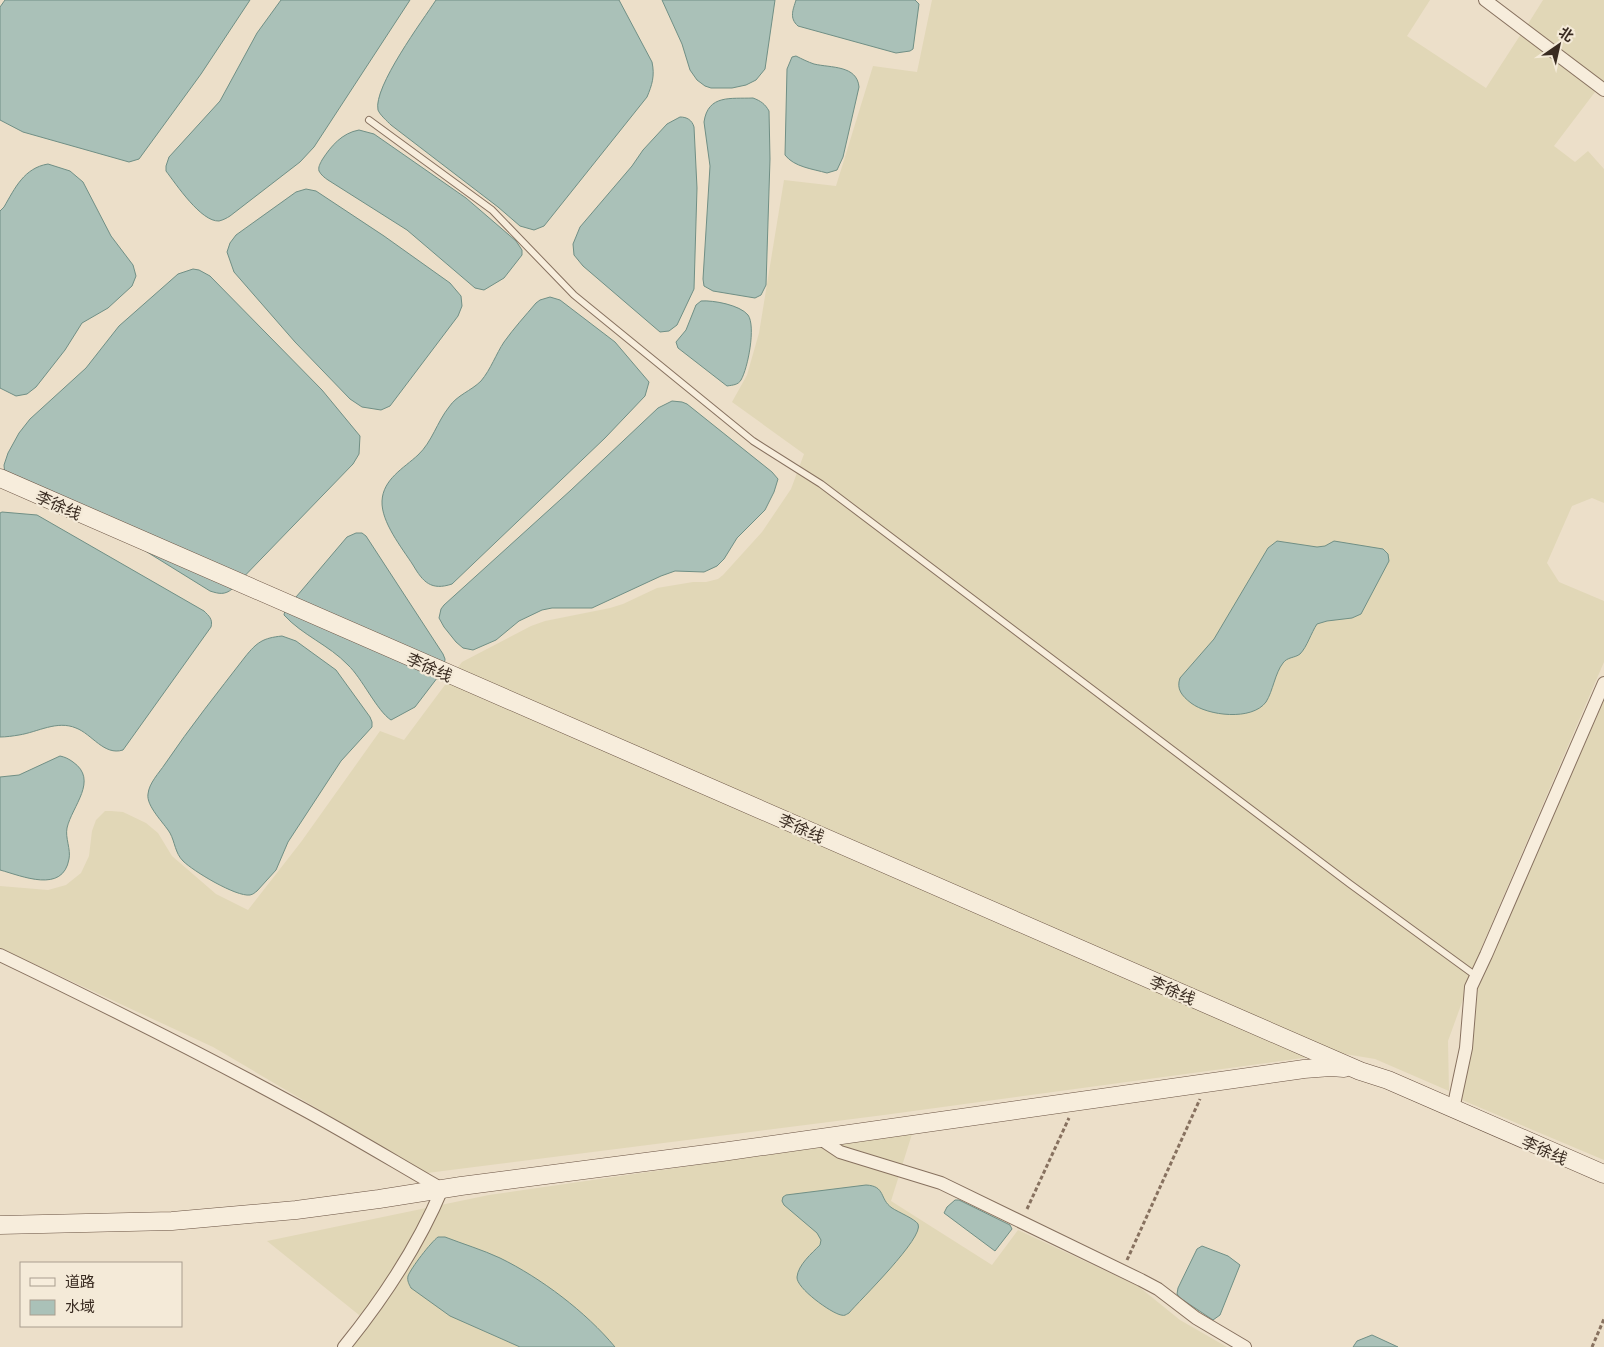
<svg xmlns="http://www.w3.org/2000/svg" width="1604" height="1347" viewBox="0 0 1604 1347" font-family="Literata,'Noto Sans SC',serif">
<style>
.farmland{fill:#e1d7b7}
.water{fill:#aac1b8;stroke:#708f85}
.lines{fill:none;stroke-linecap:round;stroke-linejoin:round}
.lane-casing{stroke:#87715f;stroke-width:8}
.street-casing{stroke:#87715f;stroke-width:14}
.secondary-casing{stroke:#695242;stroke-width:19}
.path{stroke:#87715f;stroke-width:3;stroke-dasharray:4 2.5;stroke-linecap:butt}
.lane{stroke:#f7eddc;stroke-width:6}
.street{stroke:#f7eddc;stroke-width:12}
.secondary{stroke:#f7eddc;stroke-width:18}
.labels{text-anchor:middle;dominant-baseline:central;stroke-width:4.5;stroke-linejoin:round;paint-order:stroke}
.street-label{font-size:16px;fill:#392b21;stroke:#f4ead8}
</style>
<rect width="100%" height="100%" fill="#ecdfc9"/>
<!-- farmland -->
<g class="farmland">
<path d="M 932,0 L 1430,0 L 1407,36 L 1486,88 L 1521,34 L 1595,92 L 1554,146 L 1575,162 L 1588,151 L 1604,169 L 1604,503 L 1592,498 L 1572,506 L 1547,563 L 1559,582 L 1604,601 L 1604,662 L 1483,944 L 1448,1041 L 1449,1091 L 1375,1059 L 1339,1053 L 884,1115 L 427,1173 L 213,1047 L 0,948 L 0,886 L 48,890 L 66,885 L 81,873 L 89,856 L 92,831 L 96,820 L 105,811 L 111,811 L 123,812 L 146,823 L 158,833 L 172,856 L 216,894 L 248,910 L 301,842 L 380,731 L 404,740 L 462,662 L 531,626 L 545,621 L 610,608 L 623,604 L 657,588 L 693,582 L 706,582 L 718,579 L 723,575 L 762,532 L 791,489 L 804,454 L 732,402 L 747,375 L 759,333 L 784,180 L 836,186 L 873,66 L 917,72 Z"/>
<path d="M 1543,0 L 1604,0 L 1604,82 L 1528,24 Z"/>
<path d="M 1604,700 L 1604,1160 L 1462,1100 L 1477,990 Z"/>
<path d="M 912,1134 L 891,1201 L 992,1265 L 1018,1230 L 1138,1286 L 1180,1320 L 1227,1347 L 351,1347 L 369,1323 L 267,1241 L 489,1195 Z"/>
</g>
<!-- water -->
<g class="water">
<path d="M 5,0 L 250,0 L 201,74 L 139,159 L 129,162 L 23,132 L 0,120 L 0,7 Z"/>
<path d="M 281,0 L 410,0 L 314,147 L 300,162 L 230,216 C 227,218 223,220 219,221 C 201,222 176,184 166,171 L 166,166 L 169,157 L 220,101 L 257,33 Z"/>
<path d="M 436,0 L 619,0 L 652,62 C 655,76 652,85 647,97 L 544,226 L 534,230 L 520,226 L 498,207 L 391,125 C 387,121 380,115 378,110 C 373,87 423,20 436,0 Z"/>
<path d="M 662,0 L 775,0 L 765,69 L 756,80 L 746,85 L 732,88 L 711,88 L 705,86 L 697,80 L 690,70 L 682,44 Z"/>
<path d="M 796,0 L 915,0 L 919,4 L 913,49 L 910,51 L 896,53 L 798,26 C 789,18 793,10 796,0 Z"/>
<path d="M 796,56 C 802,59 808,62 814,64 C 831,68 857,65 859,87 L 843,157 L 837,170 L 827,173 C 813,169 794,167 785,155 L 787,69 L 792,57 Z"/>
<path d="M 753,98 C 761,101 765,104 769,111 L 770,159 L 766,285 L 761,295 L 755,298 L 713,291 L 704,286 L 703,279 L 710,166 L 704,122 C 708,94 731,99 753,98 Z"/>
<path d="M 680,117 C 687,117 692,120 694,127 L 697,188 L 694,289 L 677,325 L 669,331 L 660,332 L 583,266 L 574,255 L 573,244 L 580,227 L 632,166 L 643,150 L 667,124 Z"/>
<path d="M 359,130 L 374,134 L 466,198 L 516,241 L 522,250 L 522,255 L 504,278 L 484,290 L 475,288 L 407,230 L 328,180 C 325,178 321,175 319,171 C 318,167 320,164 322,160 C 331,146 342,133 359,130 Z"/>
<path d="M 48,164 L 70,171 L 83,182 L 111,236 L 133,265 L 136,276 L 132,286 L 108,308 L 82,323 L 65,350 L 36,387 L 27,394 L 16,396 L 0,388 L 0,211 L 4,207 C 15,188 24,168 48,164 Z"/>
<path d="M 306,189 L 316,191 L 384,236 L 450,283 L 461,296 L 462,306 L 458,316 L 390,406 L 381,410 L 362,407 L 350,399 L 295,342 L 234,272 L 227,252 L 230,243 L 236,235 L 296,192 Z"/>
<path d="M 193,269 L 199,270 L 210,276 L 322,390 L 360,436 L 359,454 L 353,464 L 232,589 C 225,595 219,594 210,591 L 118,534 L 5,476 L 4,465 L 8,453 L 19,433 L 30,419 L 86,368 L 119,326 L 178,274 Z"/>
<path d="M 550,297 L 560,300 L 615,342 L 649,382 L 645,396 L 605,438 L 452,584 C 431,591 423,582 413,565 C 402,548 381,522 382,501 C 383,479 404,468 418,455 C 432,442 437,422 449,407 C 457,395 471,391 481,381 C 491,369 496,354 504,342 C 514,328 525,316 536,303 L 540,300 Z"/>
<path d="M 701,301 C 713,300 740,305 748,315 C 756,326 748,368 741,380 C 738,385 733,385 727,386 L 678,348 L 676,342 L 686,330 L 696,305 Z"/>
<path d="M 672,401 L 682,402 L 687,404 L 772,472 L 778,479 L 774,492 L 765,510 L 737,538 L 724,559 L 717,566 L 704,572 L 675,571 L 661,576 L 592,608 L 552,608 L 542,610 L 519,621 L 496,640 L 473,650 L 463,648 L 456,642 L 444,627 L 439,618 L 441,609 L 444,605 L 571,490 L 658,408 Z"/>
<path d="M 2,512 L 37,515 L 204,611 C 209,616 213,619 211,627 L 123,750 C 104,756 92,734 76,728 C 57,720 38,732 19,735 C 13,736 6,737 0,737 L 0,513 Z"/>
<path d="M 356,533 L 362,533 L 366,536 L 443,654 L 445,659 L 444,669 L 415,707 L 391,720 C 377,711 362,678 348,665 C 329,645 302,635 284,615 L 285,610 L 347,537 Z"/>
<path d="M 1277,541 L 1317,547 L 1325,546 L 1334,541 L 1383,549 L 1388,554 L 1389,561 L 1361,614 L 1352,618 L 1327,621 L 1317,624 C 1311,633 1307,647 1300,654 C 1295,658 1287,657 1283,663 C 1275,673 1273,691 1266,702 C 1252,721 1208,716 1191,703 C 1182,696 1176,689 1180,678 L 1214,639 L 1268,548 Z"/>
<path d="M 282,636 L 296,641 L 336,670 L 370,717 L 372,722 L 372,727 L 341,761 L 288,842 L 276,870 L 257,891 C 254,893 254,894 250,895 C 236,897 193,871 183,861 C 175,853 175,842 170,833 C 164,823 146,806 148,794 C 149,783 159,773 165,764 C 190,727 218,692 245,657 C 257,642 263,638 282,636 Z"/>
<path d="M 60,756 C 65,757 69,759 73,762 C 99,780 72,806 67,828 C 65,838 71,849 69,859 C 63,894 22,876 0,870 L 0,777 L 19,775 Z"/>
<path d="M 866,1185 C 886,1186 879,1199 892,1208 C 898,1212 915,1219 918,1224 C 925,1237 859,1301 849,1313 C 845,1315 845,1316 841,1315 C 831,1313 796,1288 797,1277 C 798,1265 812,1253 820,1245 L 821,1240 L 817,1233 L 784,1205 L 782,1201 L 783,1197 L 786,1195 Z"/>
<path d="M 955,1200 L 959,1200 L 1010,1225 L 1012,1229 L 995,1251 L 944,1213 L 947,1207 Z"/>
<path d="M 438,1237 L 445,1237 C 463,1244 483,1250 500,1258 C 541,1278 586,1312 615,1347 L 520,1347 L 450,1316 L 411,1288 C 409,1284 407,1281 408,1276 C 411,1268 431,1242 438,1237 Z"/>
<path d="M 1202,1246 L 1228,1256 L 1240,1265 L 1220,1315 L 1213,1320 L 1180,1298 L 1177,1294 L 1178,1288 L 1197,1249 Z"/>
<path d="M 1372,1335 L 1398,1347 L 1353,1347 L 1357,1341 Z"/>
</g>
<g class="lines">
<defs>
<path id="lane" d="M 369,120 L 492,210 L 574,295 L 688,388 L 753,441 L 821,484 L 1350,884 L 1476,976"/>
<g id="street">
<path d="M 1485,0 L 1604,90"/>
<path d="M 0,955 C 102,1004 202,1054 301,1108 C 349,1134 395,1162 442,1189 C 418,1246 383,1299 344,1347"/>
<path d="M 1453,1109 L 1466,1048 L 1471,987 L 1486,955 L 1604,683"/>
<path d="M 819,1138 L 840,1152 L 941,1183 L 1141,1280 L 1158,1289 L 1196,1318 L 1245,1347"/>
</g>
<g id="secondary">
<path d="M 0,478 L 1360,1071 L 1388,1080 L 1604,1174"/>
<path d="M 0,1225 L 172,1221 L 296,1210 L 379,1199 L 461,1186 L 722,1152 L 1304,1069 L 1331,1067 L 1344,1068"/>
</g>
</defs>
<!-- lane casing -->
<use href="#lane" class="lane-casing"/>
<!-- street casing -->
<use href="#street" class="street-casing"/>
<!-- secondary casing -->
<use href="#secondary" class="secondary-casing"/>
<!-- path -->
<g class="path">
<path d="M 1027,1209 L 1069,1118"/>
<path d="M 1127,1260 L 1200,1099"/>
<path d="M 1592,1347 L 1604,1319"/>
</g>
<!-- lane -->
<use href="#lane" class="lane"/>
<!-- street -->
<use href="#street" class="street"/>
<!-- secondary -->
<use href="#secondary" class="secondary"/>
</g>
<g class="labels">
<!-- street labels -->
<g class="street-label">
<text transform="translate(59 504) rotate(24)">李徐线</text>
<text transform="translate(430 666) rotate(24)">李徐线</text>
<text transform="translate(802 827) rotate(24)">李徐线</text>
<text transform="translate(1173 989) rotate(24)">李徐线</text>
<text transform="translate(1545 1149) rotate(24)">李徐线</text>
</g>
</g>
<!-- legend -->
<rect x="20" y="1262" width="162" height="65" fill="#f4ead8" stroke="#a99e8f"/>
<rect x="30" y="1278" width="25" height="8" fill="#f7eddc" stroke="#a99e8f"/>
<text x="65" y="1287" font-size="15" fill="#392b21">道路</text>
<rect x="30" y="1300" width="25" height="15" fill="#aac1b8" stroke="#a99e8f"/>
<text x="65" y="1312" font-size="15" fill="#392b21">水域</text>
<!-- north arrow -->
<g transform="translate(1559 45) rotate(34)" stroke="#f4ead8" stroke-width="4" paint-order="stroke">
<path d="M0-4L9 19L0 12L-9 19Z" fill="#392b21"/>
<text y="-8" font-size="14" font-weight="bold" text-anchor="middle" fill="#392b21">北</text>
</g>
</svg>
